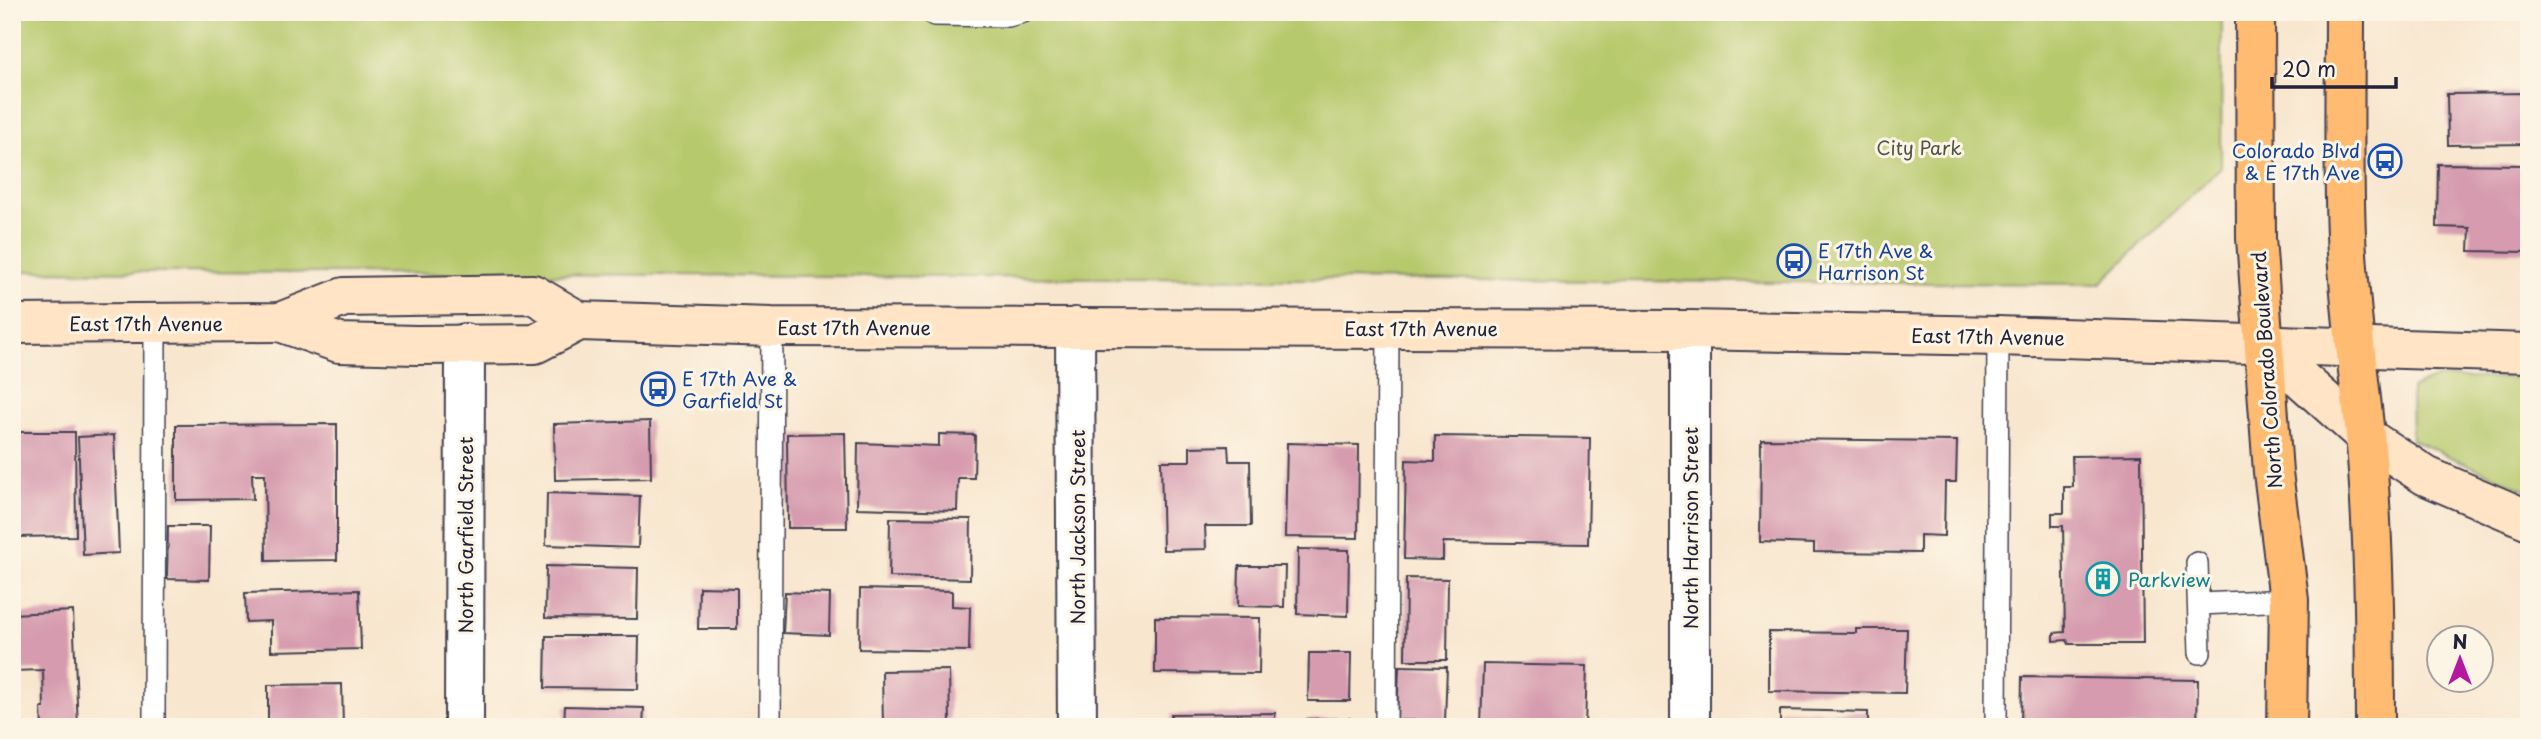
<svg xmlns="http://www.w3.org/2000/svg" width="2541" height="739" viewBox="0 0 2541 739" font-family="'Playpen Sans',sans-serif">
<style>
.green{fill:#b7c96d;stroke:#6c7654;stroke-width:2}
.building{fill:#d69baf}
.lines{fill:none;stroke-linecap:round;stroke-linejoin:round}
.lane-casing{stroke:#423f51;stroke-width:24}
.street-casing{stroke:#423f51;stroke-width:42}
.secondary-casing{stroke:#423f51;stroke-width:42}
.primary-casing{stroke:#423f51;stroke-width:42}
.lane{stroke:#fff;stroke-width:21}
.street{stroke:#fff;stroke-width:38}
.secondary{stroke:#ffe4c6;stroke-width:38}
.primary{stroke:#febb71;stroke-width:38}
.labels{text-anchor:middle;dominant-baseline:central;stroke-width:6;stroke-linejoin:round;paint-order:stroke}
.park-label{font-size:19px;fill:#4f544a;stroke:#fcf5e5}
.transit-label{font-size:19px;fill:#164399;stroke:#fcf5e5;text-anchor:start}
.street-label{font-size:19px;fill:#22223b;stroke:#fcf5e5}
.culture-label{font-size:19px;fill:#0d838f;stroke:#fcf5e5;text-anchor:start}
</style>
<rect width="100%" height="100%" fill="#fcf5e5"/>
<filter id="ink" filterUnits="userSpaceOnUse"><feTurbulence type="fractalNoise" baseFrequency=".0143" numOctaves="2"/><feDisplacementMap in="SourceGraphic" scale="14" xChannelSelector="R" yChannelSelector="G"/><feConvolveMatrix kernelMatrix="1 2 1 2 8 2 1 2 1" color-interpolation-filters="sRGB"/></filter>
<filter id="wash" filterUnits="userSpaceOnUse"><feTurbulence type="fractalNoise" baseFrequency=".00686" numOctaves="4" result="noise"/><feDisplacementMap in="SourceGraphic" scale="28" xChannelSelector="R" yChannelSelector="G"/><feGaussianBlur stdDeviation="1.57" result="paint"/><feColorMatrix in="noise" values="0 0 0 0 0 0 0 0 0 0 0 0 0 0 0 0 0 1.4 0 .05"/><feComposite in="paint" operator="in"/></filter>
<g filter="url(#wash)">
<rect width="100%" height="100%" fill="#f8e6ce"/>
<!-- green -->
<g class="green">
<path d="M 12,12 L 2222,12 L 2221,167 L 2100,284 L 12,271 Z"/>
<path d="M 2436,378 L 2529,378 L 2529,491 L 2412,440 L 2411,389 Z"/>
</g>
<g id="blocks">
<!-- building -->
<g class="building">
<path d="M 2529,93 L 2529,144 L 2448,145 L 2447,94 Z"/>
<path d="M 2438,164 L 2529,165 L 2529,252 L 2469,251 L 2470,228 L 2437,227 Z"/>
<path d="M 650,421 L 651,478 L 555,480 L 554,424 Z"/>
<path d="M 337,424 L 337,560 L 266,561 L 265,474 L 252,474 L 253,499 L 176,500 L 176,425 Z"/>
<path d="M 12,432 L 75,432 L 76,536 L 12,537 Z"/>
<path d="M 845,433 L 847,528 L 788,528 L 787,434 Z"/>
<path d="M 939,434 L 975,435 L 974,478 L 958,478 L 957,511 L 857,508 L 858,443 L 939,446 Z"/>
<path d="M 114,435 L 119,553 L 83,555 L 78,437 Z"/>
<path d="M 1435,436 L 1590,438 L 1588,544 L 1443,542 L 1443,560 L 1404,559 L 1406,460 L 1435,461 Z"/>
<path d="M 1761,439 L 1957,441 L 1956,482 L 1945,482 L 1944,536 L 1920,535 L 1920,553 L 1814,552 L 1814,544 L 1760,542 Z"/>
<path d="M 1287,443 L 1359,445 L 1358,538 L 1285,537 Z"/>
<path d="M 1228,446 L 1229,461 L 1250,461 L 1251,526 L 1205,526 L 1206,549 L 1163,550 L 1161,461 L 1190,461 L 1190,447 Z"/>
<path d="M 2141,455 L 2143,644 L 2069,644 L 2067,640 L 2054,641 L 2054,633 L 2065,632 L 2063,526 L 2052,526 L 2052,513 L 2064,513 L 2064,487 L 2073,487 L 2072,456 Z"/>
<path d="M 547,493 L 640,496 L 638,548 L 546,545 Z"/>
<path d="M 890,518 L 971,519 L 970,579 L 889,577 Z"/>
<path d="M 168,526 L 210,526 L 209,580 L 167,579 Z"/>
<path d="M 1298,549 L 1349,550 L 1348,616 L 1297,614 Z"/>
<path d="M 546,566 L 638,568 L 637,619 L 545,618 Z"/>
<path d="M 1239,566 L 1285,566 L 1284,607 L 1238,606 Z"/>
<path d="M 1406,578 L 1448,579 L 1447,660 L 1405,660 Z"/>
<path d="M 699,587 L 737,588 L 737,629 L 698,629 Z"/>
<path d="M 860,589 L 952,591 L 952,606 L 970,607 L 969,651 L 859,649 Z"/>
<path d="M 359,590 L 361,649 L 271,651 L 271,621 L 246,622 L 245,593 Z"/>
<path d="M 785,592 L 830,594 L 829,635 L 783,633 Z"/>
<path d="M 73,611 L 78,727 L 42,727 L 41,708 L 44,708 L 43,670 L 12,671 L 12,614 Z"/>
<path d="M 1155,617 L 1260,618 L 1259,674 L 1155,673 Z"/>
<path d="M 1856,629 L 1907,629 L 1905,693 L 1769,691 L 1769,632 L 1856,633 Z"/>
<path d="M 546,636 L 639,636 L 638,689 L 545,688 Z"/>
<path d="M 1309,653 L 1351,653 L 1350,701 L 1308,701 Z"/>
<path d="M 1483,664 L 1587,666 L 1585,727 L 1481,727 Z"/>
<path d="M 1399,666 L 1447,667 L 1445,721 L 1397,720 Z"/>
<path d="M 949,670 L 950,724 L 883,725 L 882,671 Z"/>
<path d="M 2022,677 L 2198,680 L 2197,727 L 2021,727 Z"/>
<path d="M 342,684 L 343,727 L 268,727 L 268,685 Z"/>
<path d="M 565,706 L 644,708 L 643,727 L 564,727 Z"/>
<path d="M 1780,710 L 1868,712 L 1868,727 L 1780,727 Z"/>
<path d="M 1275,713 L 1275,727 L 1171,727 L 1171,714 Z"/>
<path d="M 1350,718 L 1350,727 L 1307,727 L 1307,719 Z"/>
</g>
</g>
</g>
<g filter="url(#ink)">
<use href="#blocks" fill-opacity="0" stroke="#423f51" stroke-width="2"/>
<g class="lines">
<defs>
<g id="lane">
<path d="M 930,12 L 934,15 L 1008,16 L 1023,12"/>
<path d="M 2197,563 L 2200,653"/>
<path d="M 2200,604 L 2289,600"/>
<path d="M 154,727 L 155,324"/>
<path d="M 770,727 L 772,327"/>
<path d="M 1386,727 L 1388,328"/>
<path d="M 1996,727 L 1998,336"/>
</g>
<g id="street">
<path d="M 1075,327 L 1077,727"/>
<path d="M 1690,330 L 1690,727"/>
<path d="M 464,727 L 465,343"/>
</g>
<g id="secondary">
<path d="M 280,322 L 339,343 L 416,345 L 535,344 L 579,321"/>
<path d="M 12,324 L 280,322 L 344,297 L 533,294 L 579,321 L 772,327 L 1690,330 L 1998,336 L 2529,353"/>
<path d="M 2263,345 L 2365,436 L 2426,476 L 2529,520"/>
</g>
<g id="primary">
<path d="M 2255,12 L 2256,238 L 2273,472 L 2289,600 L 2287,727"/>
<path d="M 2345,12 C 2345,86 2343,161 2346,235 C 2349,302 2358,369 2365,435 C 2374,532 2375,630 2375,727"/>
</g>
</defs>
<!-- lane casing -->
<use href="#lane" class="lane-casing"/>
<!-- street casing -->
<use href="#street" class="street-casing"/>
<!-- secondary casing -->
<use href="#secondary" class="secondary-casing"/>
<!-- primary casing -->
<use href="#primary" class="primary-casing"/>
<!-- lane -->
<use href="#lane" class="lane"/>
<!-- street -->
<use href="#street" class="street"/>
<!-- secondary -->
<use href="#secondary" class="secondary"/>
<!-- primary -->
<use href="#primary" class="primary"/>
</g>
</g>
<!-- icons -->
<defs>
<symbol id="bus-ring" viewBox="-11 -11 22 22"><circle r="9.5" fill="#fcf5e5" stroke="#1a4fb4" stroke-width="1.5"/><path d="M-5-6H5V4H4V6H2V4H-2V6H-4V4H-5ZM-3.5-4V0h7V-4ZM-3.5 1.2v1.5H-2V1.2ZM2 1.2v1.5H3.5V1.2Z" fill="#1a4fb4"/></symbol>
<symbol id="building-ring" viewBox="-11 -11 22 22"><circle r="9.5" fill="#fcf5e5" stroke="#0f9aa8" stroke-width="1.5"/><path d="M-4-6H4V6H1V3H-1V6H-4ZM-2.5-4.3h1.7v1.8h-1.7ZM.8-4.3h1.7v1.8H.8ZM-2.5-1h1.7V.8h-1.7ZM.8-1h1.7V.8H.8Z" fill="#0f9aa8"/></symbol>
</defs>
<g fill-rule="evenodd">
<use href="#bus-ring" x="2366" y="142" width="38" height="38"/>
<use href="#bus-ring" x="1775" y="242" width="38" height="38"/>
<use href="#bus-ring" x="639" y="370" width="38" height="38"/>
<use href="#building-ring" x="2084" y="560" width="38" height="38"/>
</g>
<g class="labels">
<!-- park labels -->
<g class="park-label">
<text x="1919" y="147">City Park</text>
</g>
<!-- transit labels -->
<g class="transit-label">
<text x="2360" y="150" text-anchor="end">Colorado Blvd<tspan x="2360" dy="22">&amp; E 17th Ave</tspan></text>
<text x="1818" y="250">E 17th Ave &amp;<tspan x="1818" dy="22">Harrison St</tspan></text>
<text x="682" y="378">E 17th Ave &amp;<tspan x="682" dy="22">Garfield St</tspan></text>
</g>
<!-- street labels -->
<g class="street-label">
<text x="146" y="323">East 17th Avenue</text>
<text x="854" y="327">East 17th Avenue</text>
<text x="1421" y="328">East 17th Avenue</text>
<text transform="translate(1988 336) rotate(1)">East 17th Avenue</text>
<text transform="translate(2266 370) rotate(-94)">North Colorado Boulevard</text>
<text transform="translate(1077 527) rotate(-90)">North Jackson Street</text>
<text transform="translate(1690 528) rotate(-90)">North Harrison Street</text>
<text transform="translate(465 535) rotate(-90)">North Garfield Street</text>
</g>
<!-- culture labels -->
<g class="culture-label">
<text x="2128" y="579">Parkview</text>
</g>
</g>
<!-- margin -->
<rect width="2541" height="739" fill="none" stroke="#fcf5e5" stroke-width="42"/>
<!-- north arrow -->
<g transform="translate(2460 659)"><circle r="33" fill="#fcf5e5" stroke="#a5a1a1" stroke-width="2"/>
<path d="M0-5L12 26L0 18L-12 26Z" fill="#b5179e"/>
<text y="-10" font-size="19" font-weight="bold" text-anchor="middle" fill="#22223b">N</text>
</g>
<!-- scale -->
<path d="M2272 77v10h124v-10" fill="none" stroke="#22223b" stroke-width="3.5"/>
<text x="2282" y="77" font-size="21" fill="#22223b" stroke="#fcf5e5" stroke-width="5" paint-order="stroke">20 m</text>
</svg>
